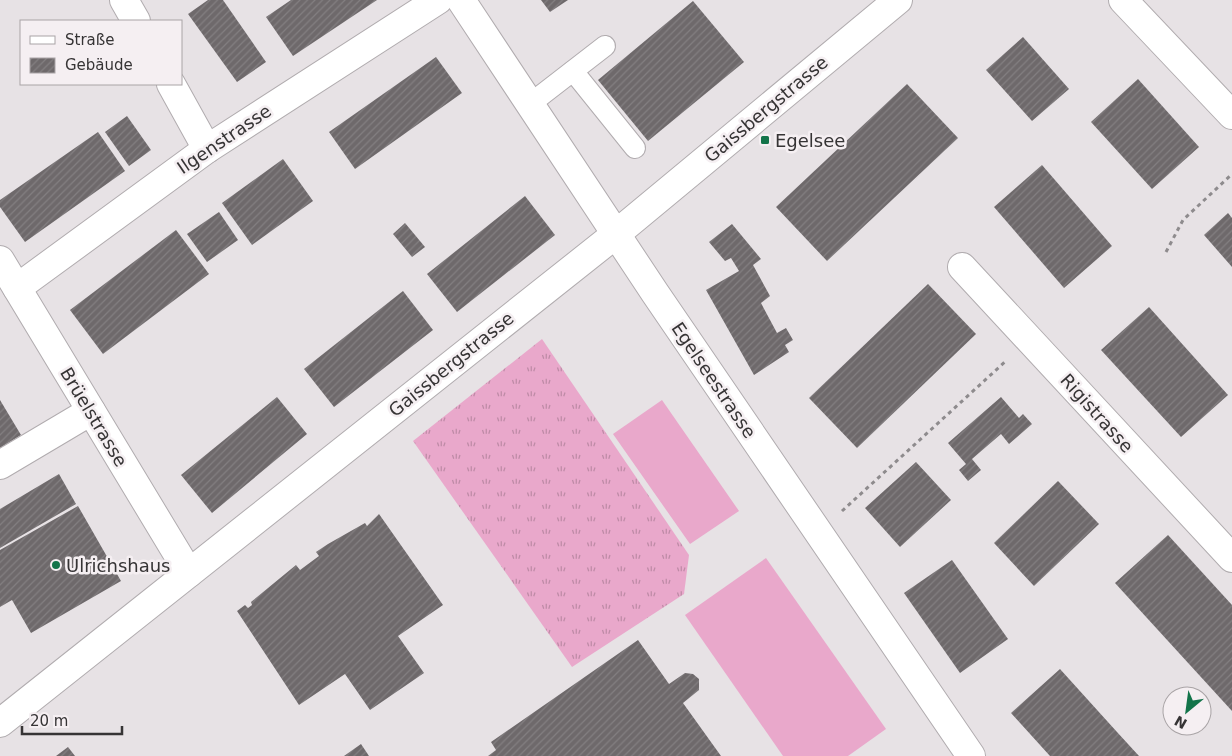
<svg xmlns="http://www.w3.org/2000/svg" width="1232" height="756" viewBox="0 0 1232 756" font-family="'DejaVu Sans',sans-serif">
<style>
.grass{fill:url(#grass-tufts)}
.garden{fill:#e9a8cb}
.building{fill:url(#building-hatch)}
.lines{fill:none;stroke-linecap:round;stroke-linejoin:round}
.lane-casing{stroke:#b1acaf;stroke-width:22}
.street-casing{stroke:#b1acaf;stroke-width:30}
.secondary-casing{stroke:#b1acaf;stroke-width:30}
.path{stroke:#8e8b8d;stroke-width:3;stroke-dasharray:4 4;stroke-linecap:butt}
.lane{stroke:#fff;stroke-width:20}
.street{stroke:#fff;stroke-width:28}
.secondary{stroke:#fff;stroke-width:28}
.poi-dot{fill:#13744a;stroke:#f5eff2;stroke-width:2}
.labels{text-anchor:middle;dominant-baseline:central;stroke-width:5;stroke-linejoin:round;paint-order:stroke}
.street-label{font-size:18px;fill:#363435;stroke:#f5eff2}
.poi-label{font-size:18px;fill:#363435;stroke:#f5eff2;text-anchor:start}
</style>
<defs>
<pattern id="grass-tufts" width="24" height="20" patternUnits="userSpaceOnUse" patternTransform="scale(1.25)"><rect width="24" height="20" fill="#e9a8cb"/><path d="M3 7l-1-3M5 7V3M7 7l1-3M15 17l-1-3M17 17v-4M19 17l1-3" fill="none" stroke="#be8aa6"/></pattern>
<pattern id="building-hatch" width="6" height="6" patternUnits="userSpaceOnUse" patternTransform="scale(1.25)"><rect width="6" height="6" fill="#6e696b"/><path d="M-1 1l2-2M0 6l6-6M5 7l2-2" fill="none" stroke="#837f81"/></pattern>
</defs>
<rect width="100%" height="100%" fill="#e7e2e5"/>
<!-- grass -->
<path class="grass" d="M 542,339 L 689,555 L 684,594 L 572,667 L 413,441 Z"/>
<!-- garden -->
<g class="garden">
<path d="M 662,400 L 739,511 L 690,544 L 613,434 Z"/>
<path d="M 766,558 L 886,729 L 848,756 L 783,756 L 685,615 Z"/>
</g>
<!-- building -->
<g class="building">
<path d="M 208,0 L 223,0 L 266,62 L 237,82 L 188,14 Z"/>
<path d="M 291,0 L 377,0 L 293,56 L 266,17 Z"/>
<path d="M 541,0 L 568,0 L 550,12 Z"/>
<path d="M 693,1 L 744,62 L 648,141 L 598,80 Z"/>
<path d="M 1023,37 L 1069,89 L 1032,121 L 986,70 Z"/>
<path d="M 436,57 L 462,93 L 355,169 L 329,132 Z"/>
<path d="M 1138,79 L 1199,147 L 1152,189 L 1091,122 Z"/>
<path d="M 907,84 L 958,138 L 827,261 L 776,207 Z"/>
<path d="M 127,116 L 151,150 L 129,166 L 105,132 Z"/>
<path d="M 98,132 L 125,171 L 25,242 L 0,207 L 0,200 Z"/>
<path d="M 283,159 L 313,201 L 252,245 L 222,203 Z"/>
<path d="M 1042,165 L 1112,246 L 1064,288 L 994,207 Z"/>
<path d="M 525,196 L 555,235 L 457,312 L 427,274 Z"/>
<path d="M 219,212 L 238,240 L 207,262 L 187,234 Z"/>
<path d="M 1228,213 L 1232,218 L 1232,267 L 1204,235 Z"/>
<path d="M 405,223 L 425,247 L 412,257 L 393,234 Z"/>
<path d="M 732,224 L 761,259 L 753,265 L 770,296 L 761,303 L 777,333 L 786,328 L 793,340 L 785,345 L 789,352 L 754,375 L 706,290 L 739,271 L 731,258 L 725,261 L 709,242 Z"/>
<path d="M 176,230 L 209,274 L 103,354 L 70,310 Z"/>
<path d="M 928,284 L 976,334 L 857,448 L 809,398 Z"/>
<path d="M 403,291 L 433,330 L 334,407 L 304,369 Z"/>
<path d="M 1149,307 L 1228,395 L 1181,437 L 1101,350 Z"/>
<path d="M 277,397 L 307,434 L 212,513 L 181,475 Z"/>
<path d="M 1001,397 L 1019,418 L 1023,414 L 1032,424 L 1009,444 L 1001,434 L 972,459 L 981,470 L 968,481 L 959,470 L 966,464 L 948,443 Z"/>
<path d="M 0,400 L 21,435 L 0,448 Z"/>
<path d="M 916,462 L 951,500 L 900,547 L 865,508 Z"/>
<path d="M 59,474 L 76,504 L 0,548 L 0,509 Z"/>
<path d="M 1058,481 L 1099,524 L 1034,586 L 994,543 Z"/>
<path d="M 78,506 L 121,581 L 31,633 L 12,600 L 0,607 L 0,550 Z"/>
<path d="M 379,514 L 443,605 L 398,636 L 424,673 L 370,710 L 345,674 L 299,705 L 237,611 L 245,605 L 248,608 L 252,605 L 251,602 L 296,565 L 300,570 L 319,556 L 316,552 L 328,544 L 365,523 L 367,526 Z"/>
<path d="M 1168,535 L 1232,605 L 1232,711 L 1115,583 Z"/>
<path d="M 952,560 L 1008,639 L 960,673 L 904,593 Z"/>
<path d="M 638,640 L 669,684 L 685,673 L 693,674 L 699,679 L 699,690 L 683,703 L 721,756 L 488,756 L 496,750 L 491,742 Z"/>
<path d="M 1060,669 L 1117,732 L 1139,756 L 1050,756 L 1011,713 Z"/>
<path d="M 361,744 L 369,756 L 344,756 Z"/>
<path d="M 68,747 L 75,756 L 56,756 Z"/>
</g>
<g class="lines">
<defs>
<g id="lane">
<path d="M 573,71 L 635,148"/>
<path d="M 530,104 L 605,46"/>
</g>
<g id="street">
<path d="M 124,0 L 136,21"/>
<path d="M 1123,0 L 1232,115"/>
<path d="M 171,84 L 207,149"/>
<path d="M 0,260 L 189,573"/>
<path d="M 962,267 L 1232,558"/>
<path d="M 17,288 L 207,149 L 438,0"/>
<path d="M 0,465 L 91,411"/>
<path d="M 0,723 L 616,234 L 898,0"/>
</g>
<path id="secondary" d="M 461,0 L 655,293 L 971,756"/>
</defs>
<!-- lane casing -->
<use href="#lane" class="lane-casing"/>
<!-- street casing -->
<use href="#street" class="street-casing"/>
<!-- secondary casing -->
<use href="#secondary" class="secondary-casing"/>
<!-- path -->
<g class="path">
<path d="M 1166,252 L 1183,220 L 1232,174"/>
<path d="M 842,511 L 1007,360"/>
</g>
<!-- lane -->
<use href="#lane" class="lane"/>
<!-- street -->
<use href="#street" class="street"/>
<!-- secondary -->
<use href="#secondary" class="secondary"/>
</g>
<!-- markers -->
<g class="poi-dot">
<rect x="760" y="135" width="10" height="10" rx="2.5"/>
<circle cx="56" cy="565" r="5"/>
</g>
<g class="labels">
<!-- street labels -->
<g class="street-label">
<text transform="translate(766 109) rotate(-40)">Gaissbergstrasse</text>
<text transform="translate(224 139) rotate(-34)">Ilgenstrasse</text>
<text transform="translate(451 364) rotate(-39)">Gaissbergstrasse</text>
<text transform="translate(714 380) rotate(56)">Egelseestrasse</text>
<text transform="translate(1097 413) rotate(48)">Rigistrasse</text>
<text transform="translate(94 417) rotate(59)">Brüelstrasse</text>
</g>
<!-- poi labels -->
<g class="poi-label">
<text x="775" y="140">Egelsee</text>
<text x="66" y="565">Ulrichshaus</text>
</g>
</g>
<!-- legend -->
<rect x="20" y="20" width="162" height="65" fill="#f5eff2" stroke="#a9a4a6"/>
<rect x="30" y="36" width="25" height="8" fill="#ffffff" stroke="#a9a4a6"/>
<text x="65" y="45" font-size="15" fill="#363435">Straße</text>
<rect x="30" y="58" width="25" height="15" fill="url(#building-hatch)" stroke="#a9a4a6"/>
<text x="65" y="70" font-size="15" fill="#363435">Gebäude</text>
<!-- north arrow -->
<g transform="translate(1187 711) rotate(209)"><circle r="24" fill="#f5eff2" stroke="#a9a4a6"/>
<path d="M0-4L9 19L0 12L-9 19Z" fill="#13744a"/>
<text y="-8" font-size="14" font-weight="bold" text-anchor="middle" fill="#363435">N</text>
</g>
<!-- scale -->
<path d="M22 726v8h100v-8" fill="none" stroke="#363435" stroke-width="2.5"/>
<text x="30" y="726" font-size="15" fill="#363435" stroke="#f5eff2" stroke-width="4" paint-order="stroke">20 m</text>
</svg>
